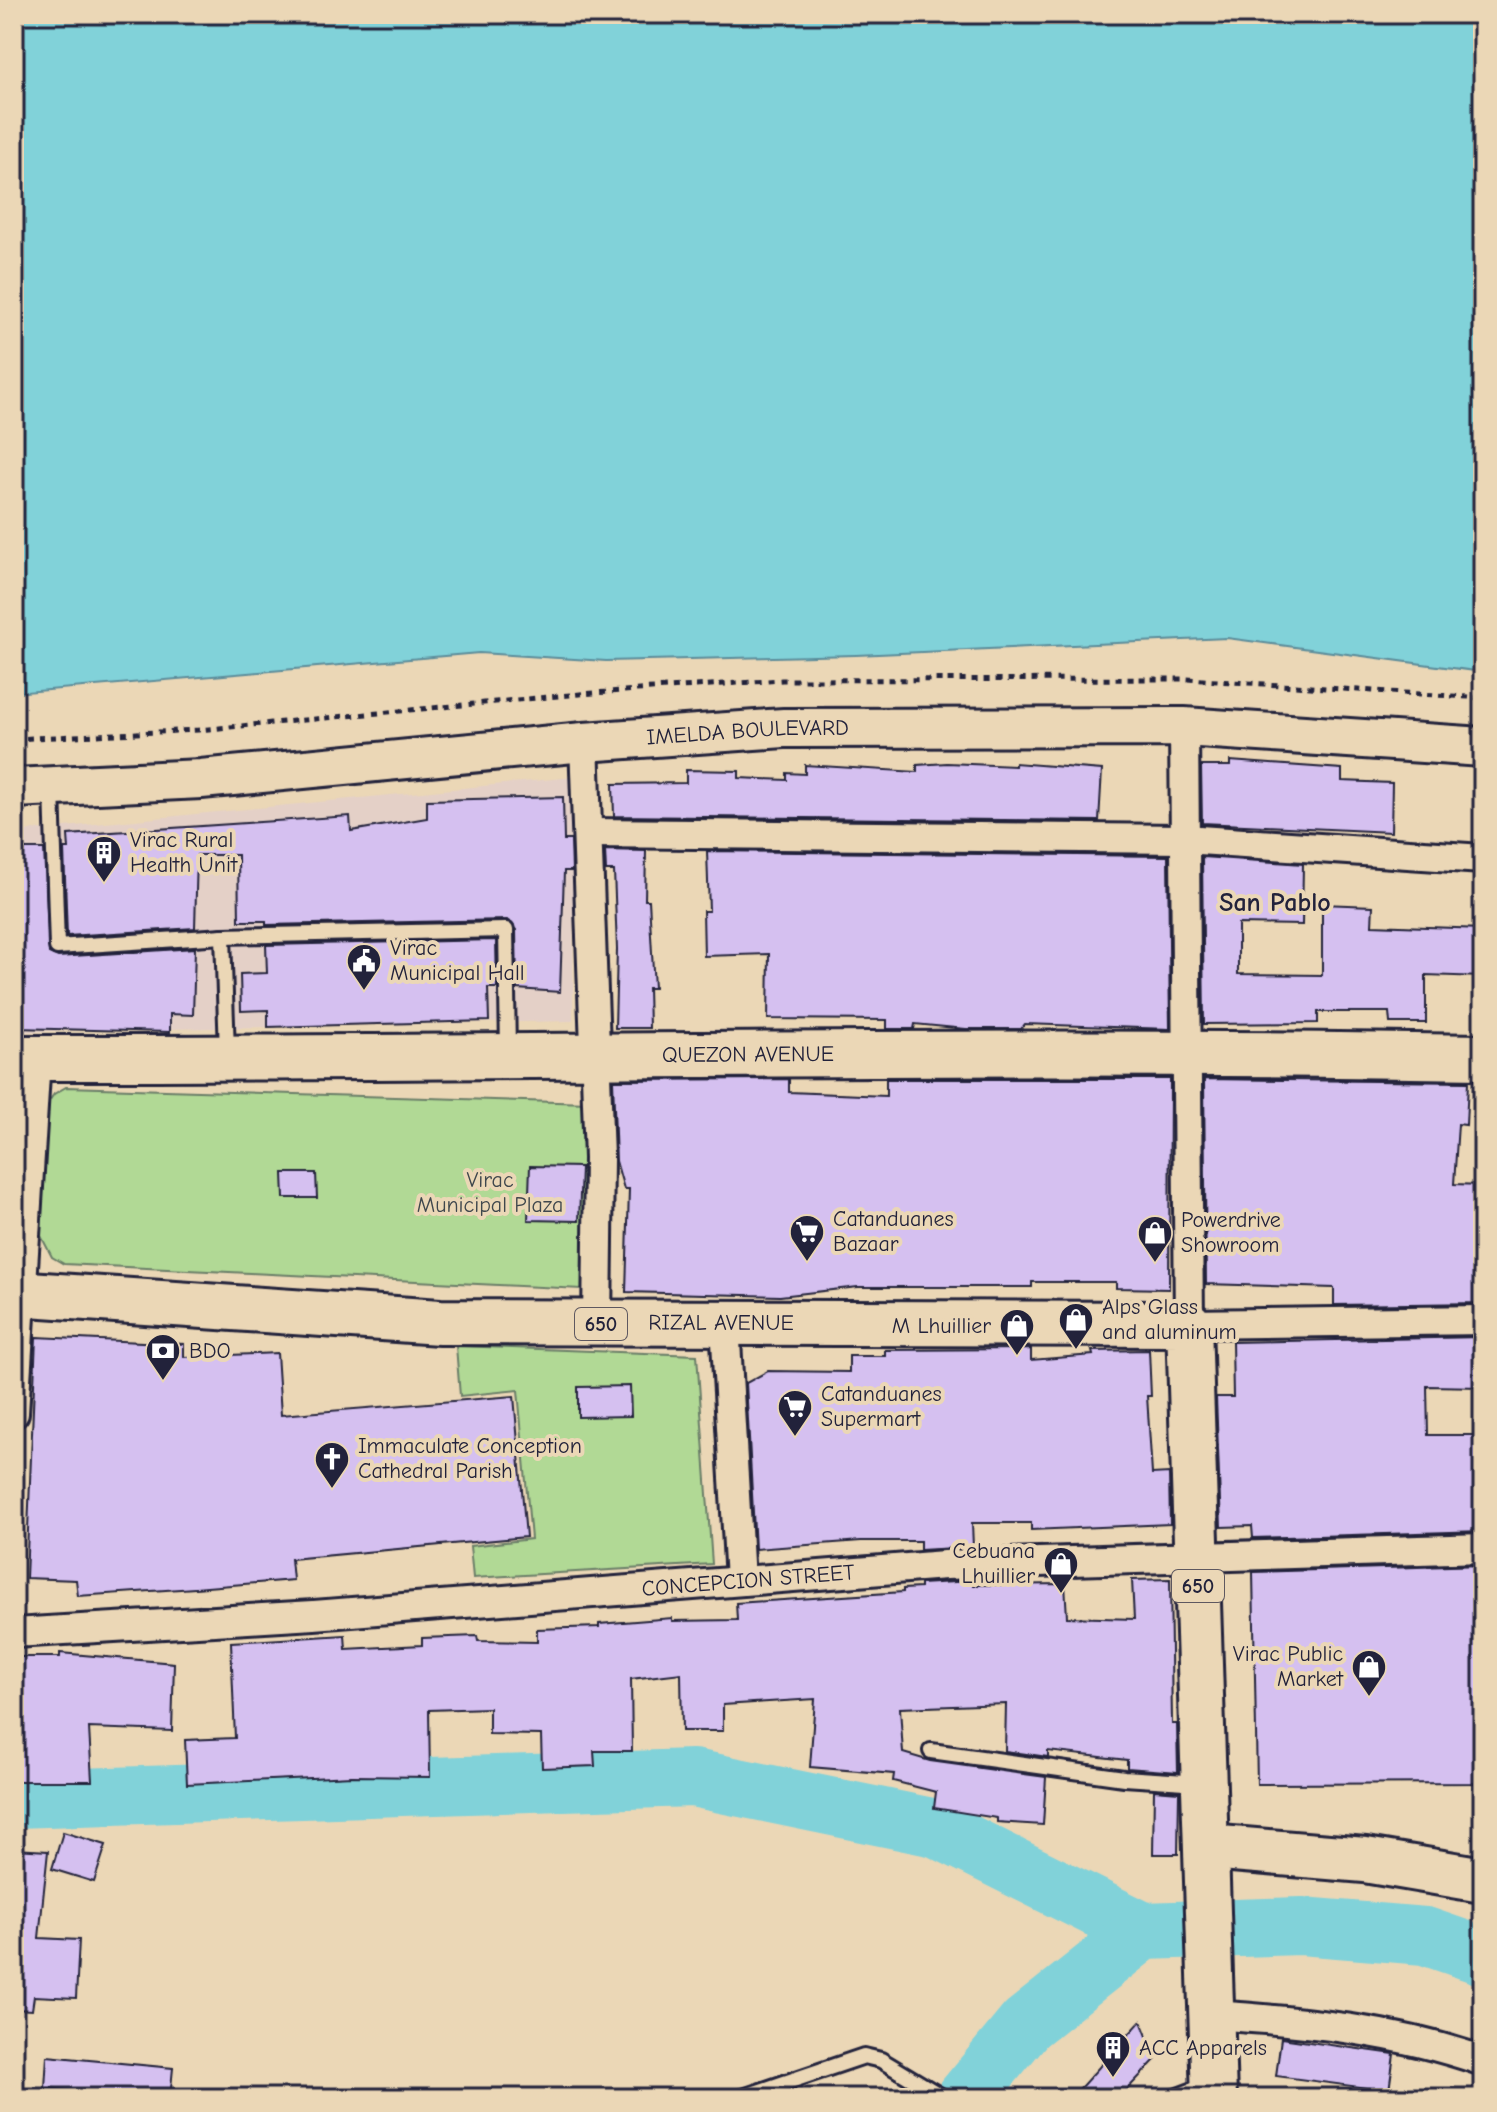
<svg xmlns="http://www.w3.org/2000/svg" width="1497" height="2112" viewBox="0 0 1497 2112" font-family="'Comic Neue',sans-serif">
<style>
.built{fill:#e4d0c7}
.green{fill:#b1d995;stroke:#6a7e68;stroke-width:2}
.water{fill:#81d2d9;stroke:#5b8c9a;stroke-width:2}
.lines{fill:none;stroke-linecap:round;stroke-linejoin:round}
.river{stroke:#81d2d9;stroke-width:58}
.building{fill:#d5c0f0;stroke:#22223b;stroke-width:2}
.lane-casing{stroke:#22223b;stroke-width:20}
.street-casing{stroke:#22223b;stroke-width:34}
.secondary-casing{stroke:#22223b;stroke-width:44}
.primary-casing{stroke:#22223b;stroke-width:50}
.path{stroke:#22223b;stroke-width:5;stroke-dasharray:6 6;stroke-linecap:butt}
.lane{stroke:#ebd7b6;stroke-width:14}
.street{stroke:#ebd7b6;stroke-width:28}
.secondary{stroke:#ebd7b6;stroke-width:38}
.primary{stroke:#ebd7b6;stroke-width:44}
.labels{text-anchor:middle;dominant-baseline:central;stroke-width:8;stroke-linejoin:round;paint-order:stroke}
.shield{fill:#ebd7b6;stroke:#5e5860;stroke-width:2}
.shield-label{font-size:20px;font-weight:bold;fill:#22223b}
.street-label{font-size:22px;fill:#22223b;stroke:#ebd7b6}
.poi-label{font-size:22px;fill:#22223b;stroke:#ebd7b6;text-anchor:start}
.park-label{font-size:22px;fill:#3f474d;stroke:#ebd7b6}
.quarter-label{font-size:26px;font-weight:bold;fill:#22223b;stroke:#ebd7b6}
</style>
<rect width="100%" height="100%" fill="#ebd7b6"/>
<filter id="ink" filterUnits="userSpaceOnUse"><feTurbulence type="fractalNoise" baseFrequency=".0125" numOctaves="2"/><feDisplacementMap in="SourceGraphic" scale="16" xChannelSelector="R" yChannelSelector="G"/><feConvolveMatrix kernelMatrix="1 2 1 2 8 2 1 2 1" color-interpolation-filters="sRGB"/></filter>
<g filter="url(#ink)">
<!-- built -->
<path class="built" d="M 574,777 L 573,1021 L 14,1032 L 14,832 Z"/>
<!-- green -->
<g class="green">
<path d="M 66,1087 L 589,1103 L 582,1289 L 64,1264 L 52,1257 L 40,1234 L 41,1113 L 54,1094 Z"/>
<path d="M 456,1346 L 697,1355 L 712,1564 L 473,1578 L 470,1546 L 531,1539 L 518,1390 L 460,1396 Z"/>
</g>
<!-- water -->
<path class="water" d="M 14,14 L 1483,14 L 1483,672 L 1227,638 L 856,655 L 606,661 L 479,653 L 14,693 Z"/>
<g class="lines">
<!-- river -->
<g class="river">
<path d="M 14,1799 L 693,1778 L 936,1828 L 1143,1931"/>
<path d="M 965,2098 L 1026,2024 L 1143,1931 L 1301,1926 L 1425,1936 L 1483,1956"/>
</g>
</g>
<!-- building -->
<g class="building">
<path d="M 1230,761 L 1342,769 L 1342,781 L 1392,783 L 1391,832 L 1202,823 L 1201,766 L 1230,766 Z"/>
<path d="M 947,763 L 1015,766 L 1015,763 L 1102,770 L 1099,821 L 614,816 L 613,784 L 686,783 L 686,770 L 739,771 L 739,778 L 787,780 L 787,773 L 805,774 L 805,765 L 917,772 L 917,765 Z"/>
<path d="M 563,797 L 564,840 L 571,840 L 572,871 L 564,871 L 560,992 L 517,989 L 516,930 L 507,920 L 266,925 L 266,921 L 239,921 L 238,855 L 197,855 L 195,928 L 67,936 L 64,849 L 69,849 L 68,835 L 350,816 L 351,831 L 427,818 L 427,800 Z"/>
<path d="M 14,849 L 44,849 L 49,953 L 58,957 L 195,948 L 193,1015 L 170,1014 L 170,1032 L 16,1028 Z"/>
<path d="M 605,850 L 646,851 L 645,900 L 649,900 L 654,988 L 648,988 L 649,1028 L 615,1028 L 617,949 L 614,871 L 606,871 Z"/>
<path d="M 707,851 L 1168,856 L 1170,1029 L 1025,1024 L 1021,1029 L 966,1029 L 915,1024 L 914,1029 L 887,1029 L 887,1020 L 768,1019 L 769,954 L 704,956 L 703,911 L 709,911 Z"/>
<path d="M 1202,857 L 1303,864 L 1302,925 L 1238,924 L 1238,974 L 1322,975 L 1322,904 L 1373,906 L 1372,925 L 1483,929 L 1483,977 L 1426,975 L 1426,1023 L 1390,1023 L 1389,1012 L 1318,1012 L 1318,1023 L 1204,1024 Z"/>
<path d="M 496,940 L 497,988 L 488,988 L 489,1021 L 268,1027 L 268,1010 L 241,1011 L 240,974 L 267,973 L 266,945 Z"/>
<path d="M 789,1079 L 789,1092 L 886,1096 L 886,1079 L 1170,1079 L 1169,1289 L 1116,1288 L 1116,1282 L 1032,1282 L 1032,1287 L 858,1287 L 780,1296 L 626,1292 L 629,1189 L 624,1189 L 616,1161 L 613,1080 Z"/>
<path d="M 1204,1079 L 1468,1082 L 1466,1125 L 1458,1124 L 1454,1184 L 1483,1185 L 1483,1303 L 1334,1305 L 1334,1288 L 1206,1284 Z"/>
<path d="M 530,1166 L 581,1167 L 579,1221 L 528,1220 Z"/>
<path d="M 283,1173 L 316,1173 L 317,1198 L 284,1198 Z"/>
<path d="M 36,1337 L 184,1344 L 184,1357 L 277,1353 L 281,1415 L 514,1396 L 526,1537 L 291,1559 L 293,1580 L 195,1588 L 78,1596 L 76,1580 L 26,1578 Z"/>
<path d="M 1483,1337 L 1483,1387 L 1427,1386 L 1428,1435 L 1483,1435 L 1483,1531 L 1253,1538 L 1252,1526 L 1221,1527 L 1216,1397 L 1233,1397 L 1232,1342 Z"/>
<path d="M 1031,1349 L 1031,1360 L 1093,1355 L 1092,1351 L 1149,1350 L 1151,1396 L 1147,1396 L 1152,1474 L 1169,1473 L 1170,1524 L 1031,1530 L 1031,1523 L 972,1523 L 973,1547 L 920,1550 L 920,1541 L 861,1541 L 755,1549 L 746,1383 L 768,1371 L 849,1372 L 849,1356 L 885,1356 L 885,1350 Z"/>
<path d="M 630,1386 L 631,1416 L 578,1417 L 578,1387 Z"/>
<path d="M 1483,1565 L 1483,1783 L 1257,1784 L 1253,1572 Z"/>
<path d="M 1170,1579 L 1172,1724 L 1177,1724 L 1178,1772 L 1127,1768 L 1127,1760 L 1048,1751 L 1048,1757 L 1005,1751 L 1006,1704 L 900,1708 L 903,1753 L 930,1761 L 1046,1777 L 1043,1825 L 997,1822 L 997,1818 L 934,1808 L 936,1792 L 893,1781 L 894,1774 L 810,1767 L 815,1699 L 723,1705 L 723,1731 L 682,1731 L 681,1673 L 631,1679 L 632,1751 L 594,1751 L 595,1766 L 542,1768 L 541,1735 L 489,1734 L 489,1708 L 429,1710 L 430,1777 L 352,1776 L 187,1784 L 185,1740 L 235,1738 L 231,1642 L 345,1635 L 346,1649 L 422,1645 L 422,1638 L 477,1636 L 478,1641 L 537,1642 L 537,1629 L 599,1627 L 599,1624 L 672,1618 L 672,1621 L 737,1620 L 736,1603 L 903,1592 L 903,1589 L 920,1588 L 920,1584 L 973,1581 L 973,1585 L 1065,1584 L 1067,1617 L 1134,1619 L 1132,1580 Z"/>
<path d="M 60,1653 L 174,1663 L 172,1731 L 89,1728 L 92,1781 L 14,1781 L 14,1657 L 60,1657 Z"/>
<path d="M 1154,1790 L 1179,1792 L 1178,1854 L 1153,1854 Z"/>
<path d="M 63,1832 L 106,1845 L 94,1882 L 52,1869 Z"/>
<path d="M 14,1849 L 48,1851 L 39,1938 L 79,1940 L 76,1998 L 34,1996 L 32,2010 L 14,2009 Z"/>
<path d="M 1141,2021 L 1156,2059 L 1119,2098 L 1071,2098 Z"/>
<path d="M 1281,2038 L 1394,2054 L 1389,2091 L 1276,2076 Z"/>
<path d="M 47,2056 L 173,2068 L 170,2098 L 45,2088 Z"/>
</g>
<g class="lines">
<defs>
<g id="lane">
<path d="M 52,789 L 57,947 L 223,936 L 506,930 L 508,1050"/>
<path d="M 223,936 L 227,1052"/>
<path d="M 931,1751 L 1124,1778 L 1201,1783"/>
<path d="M 740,2098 L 864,2056 L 881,2060 L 944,2098"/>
<path d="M 1172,2098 L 1209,2084"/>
</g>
<g id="street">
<path d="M 1184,727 L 1189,1324 L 1483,1320"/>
<path d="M 584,742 L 599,1158 L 597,1324"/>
<path d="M 589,833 L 1184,839 L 1483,859"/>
<path d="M 725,1324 L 740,1580"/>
<path d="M 14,1413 L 36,1058"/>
<path id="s1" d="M 14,1633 L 314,1615 L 945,1565 L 1483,1548"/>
<path d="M 1211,2015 C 1304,2021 1395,2030 1483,2061"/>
</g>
<g id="secondary">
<path id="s2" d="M 14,788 L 201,779 L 584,742 L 784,728 L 1184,727 L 1483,747"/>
</g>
<g id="primary">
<path id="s3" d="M 14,1058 C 504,1059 993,1048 1483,1057"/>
<path id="s4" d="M 14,1293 L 440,1322 L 1189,1324 L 1214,2098"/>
<path d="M 1208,1847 L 1365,1860 L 1483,1880"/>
</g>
</defs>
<!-- lane casing -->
<use href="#lane" class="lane-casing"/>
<!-- street casing -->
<use href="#street" class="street-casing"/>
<!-- secondary casing -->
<use href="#secondary" class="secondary-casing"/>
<!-- primary casing -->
<use href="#primary" class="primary-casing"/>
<!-- path -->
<path class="path" d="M 14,739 L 198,730 L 580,694 L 782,680 L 1186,679 L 1483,698"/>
<!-- lane -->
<use href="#lane" class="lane"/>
<!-- street -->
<use href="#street" class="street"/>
<!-- secondary -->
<use href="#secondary" class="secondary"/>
<!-- primary -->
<use href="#primary" class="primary"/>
</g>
</g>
<!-- icons -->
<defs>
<symbol id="building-pin" viewBox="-11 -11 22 30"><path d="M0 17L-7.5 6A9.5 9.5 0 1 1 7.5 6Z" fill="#22223b" stroke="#ebd7b6"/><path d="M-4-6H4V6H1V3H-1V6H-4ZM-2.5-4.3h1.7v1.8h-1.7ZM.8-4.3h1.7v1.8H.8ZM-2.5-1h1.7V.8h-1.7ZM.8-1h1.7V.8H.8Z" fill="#fff"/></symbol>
<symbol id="civic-pin" viewBox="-11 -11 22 30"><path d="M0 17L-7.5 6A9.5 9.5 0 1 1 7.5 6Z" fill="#22223b" stroke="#ebd7b6"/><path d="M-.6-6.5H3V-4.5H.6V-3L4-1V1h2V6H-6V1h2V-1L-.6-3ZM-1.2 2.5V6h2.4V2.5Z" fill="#fff"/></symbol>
<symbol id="supermarket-pin" viewBox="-11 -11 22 30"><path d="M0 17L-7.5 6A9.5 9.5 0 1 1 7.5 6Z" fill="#22223b" stroke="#ebd7b6"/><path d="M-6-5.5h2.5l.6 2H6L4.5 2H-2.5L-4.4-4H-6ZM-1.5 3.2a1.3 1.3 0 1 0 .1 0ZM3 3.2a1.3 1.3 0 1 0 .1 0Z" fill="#fff"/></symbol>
<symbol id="shop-pin" viewBox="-11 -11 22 30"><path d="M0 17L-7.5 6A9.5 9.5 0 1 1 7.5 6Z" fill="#22223b" stroke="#ebd7b6"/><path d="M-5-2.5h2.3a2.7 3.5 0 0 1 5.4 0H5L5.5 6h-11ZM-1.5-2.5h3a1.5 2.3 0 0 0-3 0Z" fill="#fff"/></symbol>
<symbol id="bank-pin" viewBox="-11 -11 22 30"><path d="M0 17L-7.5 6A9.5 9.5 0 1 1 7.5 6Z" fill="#22223b" stroke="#ebd7b6"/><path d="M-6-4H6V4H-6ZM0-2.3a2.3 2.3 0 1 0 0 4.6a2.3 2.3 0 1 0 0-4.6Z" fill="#fff"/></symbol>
<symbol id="church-pin" viewBox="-11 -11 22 30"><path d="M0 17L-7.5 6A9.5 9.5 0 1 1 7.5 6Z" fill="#22223b" stroke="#ebd7b6"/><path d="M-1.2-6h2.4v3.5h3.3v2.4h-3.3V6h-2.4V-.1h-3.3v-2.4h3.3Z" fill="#fff"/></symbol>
</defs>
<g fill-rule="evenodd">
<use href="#building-pin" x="84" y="833" width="40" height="54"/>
<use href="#civic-pin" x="344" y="941" width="40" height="54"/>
<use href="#supermarket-pin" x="787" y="1212" width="40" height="54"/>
<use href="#shop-pin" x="1135" y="1213" width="40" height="54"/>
<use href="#shop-pin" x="1056" y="1300" width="40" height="54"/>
<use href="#shop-pin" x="997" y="1306" width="40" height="54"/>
<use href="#bank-pin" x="143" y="1331" width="40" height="54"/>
<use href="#supermarket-pin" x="775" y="1387" width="40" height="54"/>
<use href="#church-pin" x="312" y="1439" width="40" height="54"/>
<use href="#shop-pin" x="1041" y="1544" width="40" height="54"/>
<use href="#shop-pin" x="1349" y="1647" width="40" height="54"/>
<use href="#building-pin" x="1093" y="2028" width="40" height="54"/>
</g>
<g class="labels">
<!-- shield labels -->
<g class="shield">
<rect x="575" y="1308" width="52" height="32" rx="6"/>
<rect x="1172" y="1570" width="52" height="32" rx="6"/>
</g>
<g class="shield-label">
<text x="601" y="1324">650</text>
<text x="1198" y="1586">650</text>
</g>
<!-- street labels -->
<g class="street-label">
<text stroke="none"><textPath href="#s2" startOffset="736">IMELDA BOULEVARD</textPath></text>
<text stroke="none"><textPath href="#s3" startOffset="734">QUEZON AVENUE</textPath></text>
<text stroke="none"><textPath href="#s4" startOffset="708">RIZAL AVENUE</textPath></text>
<text stroke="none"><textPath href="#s1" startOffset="736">CONCEPCION STREET</textPath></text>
</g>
<!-- poi labels -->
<g class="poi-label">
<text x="130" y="840">Virac Rural<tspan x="130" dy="25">Health Unit</tspan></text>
<text x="390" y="948">Virac<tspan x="390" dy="25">Municipal Hall</tspan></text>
<text x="833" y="1219">Catanduanes<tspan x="833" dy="25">Bazaar</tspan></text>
<text x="1181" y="1220">Powerdrive<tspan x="1181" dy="25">Showroom</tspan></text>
<text x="1102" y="1307">Alps Glass<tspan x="1102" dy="25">and aluminum</tspan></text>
<text x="991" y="1326" text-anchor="end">M Lhuillier</text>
<text x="189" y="1351">BDO</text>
<text x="821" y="1394">Catanduanes<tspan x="821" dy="25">Supermart</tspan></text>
<text x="358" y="1446">Immaculate Conception<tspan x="358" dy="25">Cathedral Parish</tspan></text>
<text x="1035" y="1551" text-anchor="end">Cebuana<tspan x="1035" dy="25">Lhuillier</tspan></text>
<text x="1343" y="1654" text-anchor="end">Virac Public<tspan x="1343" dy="25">Market</tspan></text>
<text x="1139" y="2048">ACC Apparels</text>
</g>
<!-- park labels -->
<g class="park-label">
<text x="490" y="1180">Virac<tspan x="490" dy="25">Municipal Plaza</tspan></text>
</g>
<!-- quarter labels -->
<g class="quarter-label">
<text x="1275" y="903">San Pablo</text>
</g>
</g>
<!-- margin -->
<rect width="1497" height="2112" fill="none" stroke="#ebd7b6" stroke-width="48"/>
<rect x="24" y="24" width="1449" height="2064" fill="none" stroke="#22223b" stroke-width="3" filter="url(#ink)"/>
</svg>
